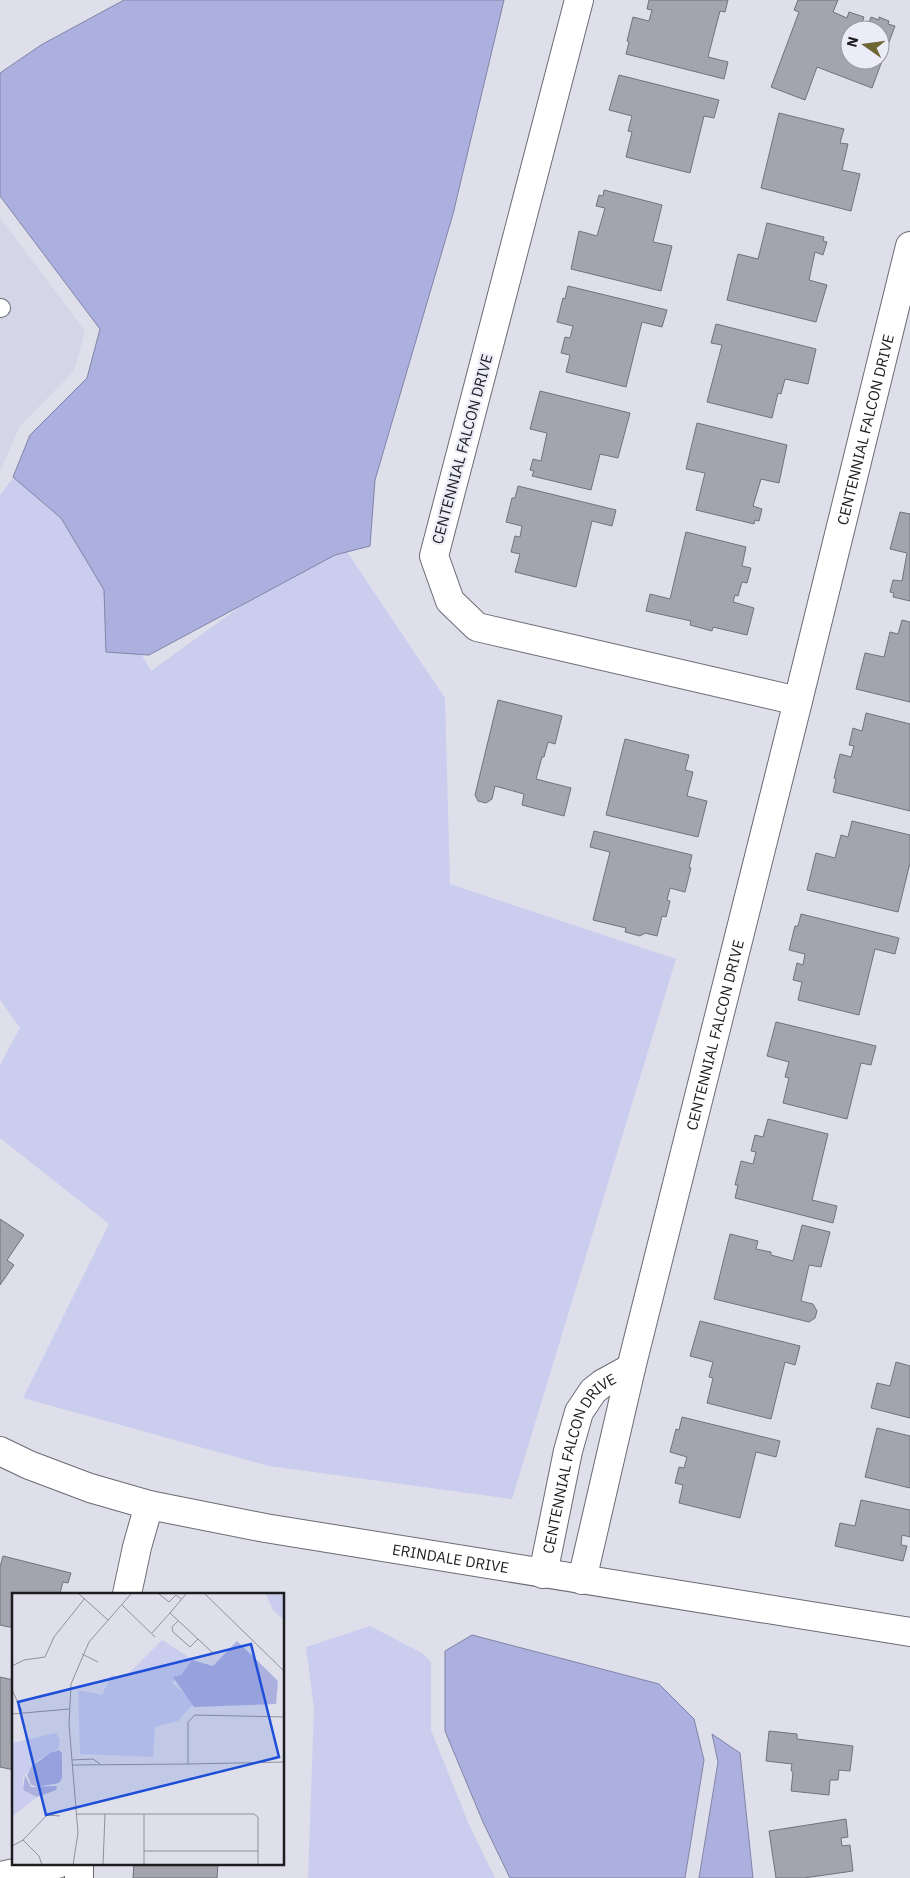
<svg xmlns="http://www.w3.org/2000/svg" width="910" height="1878" viewBox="0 0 910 1878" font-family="'IBM Plex Sans',sans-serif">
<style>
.built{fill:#d4d5e7}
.green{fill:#cacded}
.water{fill:#acb0df;stroke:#8184a6}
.building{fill:#a3a4ad;stroke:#71727b;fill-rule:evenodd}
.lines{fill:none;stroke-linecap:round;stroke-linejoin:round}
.lane-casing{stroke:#6a6b74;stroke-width:20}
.street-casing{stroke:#6a6b74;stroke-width:30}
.secondary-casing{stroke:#6a6b74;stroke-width:30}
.lane{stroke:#fff;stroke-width:18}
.street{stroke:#fff;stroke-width:28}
.secondary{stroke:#fff;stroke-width:28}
.labels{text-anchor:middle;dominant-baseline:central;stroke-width:4.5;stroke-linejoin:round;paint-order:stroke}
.street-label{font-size:15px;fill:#1d1d21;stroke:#ebecf7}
.inset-road{fill:none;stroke:#91919a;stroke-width:1}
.view{fill:#1d4ed8;fill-opacity:0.15;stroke:#1d4ed8;stroke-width:2.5}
.inset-edge{fill:none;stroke:#1d1d21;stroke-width:2.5}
</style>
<rect width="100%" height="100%" fill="#dedfea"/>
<!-- built -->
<path class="built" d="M 0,218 L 85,331 L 74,371 L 19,427 L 0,472 Z"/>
<!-- green -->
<g class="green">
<path d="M 30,456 L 151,671 L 337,537 L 445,698 L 450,884 L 676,959 L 512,1499 L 269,1466 L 23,1398 L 109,1224 L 0,1138 L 0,1065 L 20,1028 L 0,1000 L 0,495 Z"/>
<path d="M 370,1626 L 422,1653 L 431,1662 L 431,1730 L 470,1827 L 495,1878 L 308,1878 L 314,1708 L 306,1647 Z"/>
</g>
<!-- water -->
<g class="water">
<path d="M 124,0 L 504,0 L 453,214 L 375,480 L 370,546 L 335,555 L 149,655 L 106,652 L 104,590 L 61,518 L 13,477 L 30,435 L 87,378 L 100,329 L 0,196 L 0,73 L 41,45 Z"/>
<path d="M 472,1635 L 659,1684 L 694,1719 L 704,1760 L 685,1878 L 510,1878 L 483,1822 L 445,1731 L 445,1651 Z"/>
<path d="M 712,1734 L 740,1753 L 753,1878 L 699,1878 L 718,1762 Z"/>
</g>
<!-- building -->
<g class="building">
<path d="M 649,0 L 728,0 L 725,12 L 720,11 L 708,57 L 728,62 L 724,79 L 626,54 L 629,42 L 627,41 L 633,17 L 649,21 L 652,10 L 647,9 Z"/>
<path d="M 798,0 L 838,0 L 833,12 L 847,18 L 849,12 L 864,17 L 862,23 L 868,25 L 871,17 L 879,20 L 879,17 L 889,21 L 888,24 L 895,26 L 872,88 L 817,67 L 805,100 L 771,87 L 799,12 L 794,10 ZM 850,30 L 880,30 L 880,60 L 850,60 Z"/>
<path d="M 619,75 L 719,100 L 714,118 L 704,116 L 690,173 L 626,157 L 632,132 L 628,131 L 632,116 L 609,110 Z"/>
<path d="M 779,113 L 844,129 L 840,143 L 848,144 L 842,170 L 860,174 L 851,211 L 761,188 Z"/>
<path d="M 604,190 L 662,205 L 653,242 L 672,246 L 661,291 L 571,269 L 579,231 L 597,236 L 605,208 L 596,206 L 599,195 L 603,196 Z"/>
<path d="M 767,223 L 824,237 L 823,241 L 827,242 L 823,255 L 815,252 L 809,280 L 827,285 L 816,322 L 727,300 L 738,254 L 758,259 Z"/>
<path d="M 568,286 L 667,310 L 662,327 L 642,322 L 626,387 L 566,372 L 570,355 L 561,353 L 565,337 L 570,338 L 573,326 L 557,322 L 563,298 L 565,299 Z"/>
<path d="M 716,324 L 816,349 L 808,384 L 785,379 L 781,394 L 778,393 L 772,418 L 707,402 L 722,345 L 711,343 Z"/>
<path d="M 540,391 L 630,413 L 618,458 L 600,454 L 591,490 L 532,476 L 534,471 L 530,470 L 533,459 L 541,461 L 547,433 L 530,429 Z"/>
<path d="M 697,423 L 787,445 L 779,483 L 761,479 L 753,506 L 762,509 L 759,521 L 755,520 L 754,524 L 696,510 L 705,473 L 686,469 Z"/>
<path d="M 518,486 L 616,510 L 612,526 L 592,521 L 576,587 L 515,572 L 520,554 L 511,552 L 515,536 L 520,537 L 522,526 L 506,522 L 512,498 L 515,498 Z"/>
<path d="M 900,512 L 910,514 L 910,601 L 893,597 L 894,593 L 890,592 L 893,580 L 902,581 L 907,553 L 890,549 Z"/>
<path d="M 686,532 L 746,547 L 742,566 L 751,568 L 747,583 L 742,582 L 738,596 L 735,595 L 733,602 L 754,608 L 747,635 L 713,627 L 712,631 L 690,625 L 691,621 L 646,611 L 650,594 L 670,599 Z"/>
<path d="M 902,620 L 910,622 L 910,702 L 856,689 L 865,653 L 884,657 L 890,632 L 898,634 Z"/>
<path d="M 498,700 L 562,716 L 555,744 L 548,742 L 544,757 L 542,757 L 536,779 L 571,788 L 564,816 L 522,805 L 524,794 L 495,786 L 492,799 L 486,803 L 478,801 L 475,795 Z"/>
<path d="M 866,713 L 910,724 L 910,811 L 833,792 L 836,779 L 834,778 L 840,754 L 851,757 L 854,746 L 849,745 L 853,728 L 862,731 Z"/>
<path d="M 625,739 L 689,755 L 685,770 L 693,772 L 687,796 L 707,801 L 698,837 L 606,815 Z"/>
<path d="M 852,821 L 910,835 L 910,863 L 898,912 L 807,890 L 816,853 L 835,858 L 841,835 L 848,837 Z"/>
<path d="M 594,831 L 692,855 L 689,868 L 691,868 L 685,892 L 670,888 L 667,900 L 670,901 L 666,917 L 662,916 L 657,936 L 645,933 L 640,936 L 625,932 L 626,928 L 593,920 L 610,852 L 590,847 Z"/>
<path d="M 801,914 L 899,938 L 895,954 L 875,949 L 859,1015 L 798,1000 L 802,982 L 793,980 L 797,963 L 803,965 L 805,954 L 789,950 L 795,926 L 798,926 Z"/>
<path d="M 776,1022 L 876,1046 L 871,1065 L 861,1063 L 847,1119 L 783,1103 L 789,1078 L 785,1077 L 789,1062 L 767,1056 Z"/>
<path d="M 768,1119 L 828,1134 L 812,1200 L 837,1206 L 833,1223 L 735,1198 L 738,1185 L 735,1185 L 741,1161 L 753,1164 L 756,1152 L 751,1151 L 755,1135 L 763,1137 Z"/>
<path d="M 0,1219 L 24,1235 L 7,1260 L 14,1265 L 0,1285 Z"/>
<path d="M 802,1225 L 830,1232 L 821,1267 L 809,1265 L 801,1301 L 813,1304 L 817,1311 L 815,1318 L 809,1322 L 714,1299 L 730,1234 L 758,1241 L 756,1249 L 771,1252 L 771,1255 L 793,1261 Z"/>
<path d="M 700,1321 L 800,1346 L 795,1365 L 785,1362 L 771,1419 L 707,1403 L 713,1378 L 709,1377 L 713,1362 L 690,1356 Z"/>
<path d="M 896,1362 L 910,1366 L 910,1418 L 871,1408 L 877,1383 L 890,1386 Z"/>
<path d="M 682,1417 L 780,1441 L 776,1457 L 756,1452 L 740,1518 L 679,1503 L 683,1485 L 675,1483 L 679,1467 L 684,1468 L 687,1457 L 670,1452 L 676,1429 L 679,1430 Z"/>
<path d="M 877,1428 L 910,1436 L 910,1488 L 865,1477 Z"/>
<path d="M 861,1500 L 910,1510 L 910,1537 L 902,1535 L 901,1545 L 907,1546 L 903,1561 L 835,1546 L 840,1523 L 855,1526 Z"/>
<path d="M 3,1556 L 71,1573 L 68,1583 L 63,1582 L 60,1593 L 65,1594 L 14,1594 L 14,1628 L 0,1625 L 0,1567 Z"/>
<path d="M 0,1677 L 14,1680 L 14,1735 L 12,1741 L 14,1742 L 14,1770 L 0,1767 Z"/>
<path d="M 769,1731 L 797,1734 L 797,1739 L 853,1746 L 850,1771 L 839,1770 L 838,1780 L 830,1780 L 829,1795 L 791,1791 L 793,1773 L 791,1770 L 792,1764 L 766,1761 Z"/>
<path d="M 846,1819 L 848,1837 L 841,1838 L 842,1846 L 850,1845 L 853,1871 L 804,1878 L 776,1878 L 769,1831 Z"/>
<path d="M 134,1864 L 218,1864 L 217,1878 L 133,1878 Z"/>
</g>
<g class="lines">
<defs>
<path id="lane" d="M 0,308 L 1,308"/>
<g id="street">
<path id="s1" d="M 579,0 L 434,556 L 450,601 L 477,627 L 798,701 L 910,246"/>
<path id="s2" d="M 543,1574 L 568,1451 L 579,1412 L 593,1391 L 602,1384 L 631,1368"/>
<path id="s3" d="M 582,1580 L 631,1368 L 798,701"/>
<path d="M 127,1594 L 137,1547 L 149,1505"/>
<path d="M 79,1864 L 79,1878"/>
<path d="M 0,1876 L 57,1864"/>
</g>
<g id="secondary">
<path id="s4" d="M 0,1451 L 29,1465 L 90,1488 L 149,1505 L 265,1528 L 910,1632"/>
</g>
</defs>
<!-- lane casing -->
<use href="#lane" class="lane-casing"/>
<!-- street casing -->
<use href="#street" class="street-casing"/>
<!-- secondary casing -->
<use href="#secondary" class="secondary-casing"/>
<!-- lane -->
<use href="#lane" class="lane"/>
<!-- street -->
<use href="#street" class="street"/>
<!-- secondary -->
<use href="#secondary" class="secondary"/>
</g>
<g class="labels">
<!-- street labels -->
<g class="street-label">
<text stroke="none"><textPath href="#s1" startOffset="1269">CENTENNIAL FALCON DRIVE</textPath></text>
<text transform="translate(462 449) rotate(-75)">CENTENNIAL FALCON DRIVE</text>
<text stroke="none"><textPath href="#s3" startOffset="561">CENTENNIAL FALCON DRIVE</textPath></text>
<text stroke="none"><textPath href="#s2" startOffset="119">CENTENNIAL FALCON DRIVE</textPath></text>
<text stroke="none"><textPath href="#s4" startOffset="465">ERINDALE DRIVE</textPath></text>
</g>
</g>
<!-- overview -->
<g transform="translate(12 1593)">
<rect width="272" height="272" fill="#dedfea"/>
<path d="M 254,1 L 272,1 L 272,27 L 261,17 ZM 150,47 L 183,68 L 160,90 L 183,109 L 166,128 L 143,134 L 141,164 L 68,161 L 66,97 L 90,102 L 99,82 L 112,85 ZM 44,140 L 48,147 L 46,156 L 27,166 L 11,184 L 11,197 L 25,204 L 0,224 L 0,150 Z" fill="#cacded"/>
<path d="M 225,48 L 266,88 L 264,111 L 182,114 L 161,84 L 169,82 L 180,67 L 201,73 ZM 47,157 L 50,160 L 50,185 L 47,190 L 25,194 L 19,192 L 15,182 L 19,174 L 38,160 ZM 13,182 L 19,194 L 45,193 L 44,197 L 25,204 L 11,197 Z" fill="#acb0df"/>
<path class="inset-road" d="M 67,1 L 96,27M 147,1 L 157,9 L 164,2 L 169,6M 193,1 L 273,79M 110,12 L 143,44M 158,20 L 174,1M 166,28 L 160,34 L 161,39 L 178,54 L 186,46M 140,40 L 158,20 L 201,60M 70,61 L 86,69M 0,73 L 12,67 L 33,64 L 42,44 L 73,5M 0,97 L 10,118M 0,121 L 57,116M 273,124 L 183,122 L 176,129 L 176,171 L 273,169M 60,167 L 81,166 L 88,171M 61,172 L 176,171M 65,221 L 242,221 L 246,224 L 246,272M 11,247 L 27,263 L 30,272M 0,253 L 11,247 L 35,222 L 48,223M 132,258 L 246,258M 61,272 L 66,240 L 57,131 L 59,91 L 77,49 L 119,1M 91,272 L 93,221M 132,272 L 132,221"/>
<path class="view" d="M 239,51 L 267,164 L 34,222 L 6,109 Z"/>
<rect width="272" height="272" class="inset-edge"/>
</g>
<!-- north arrow -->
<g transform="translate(865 45) rotate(284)"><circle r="24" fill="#ebecf7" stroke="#9999a1"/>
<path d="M0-4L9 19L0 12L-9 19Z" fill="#6e6633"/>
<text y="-8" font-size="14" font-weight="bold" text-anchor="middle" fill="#1d1d21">N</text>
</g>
</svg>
